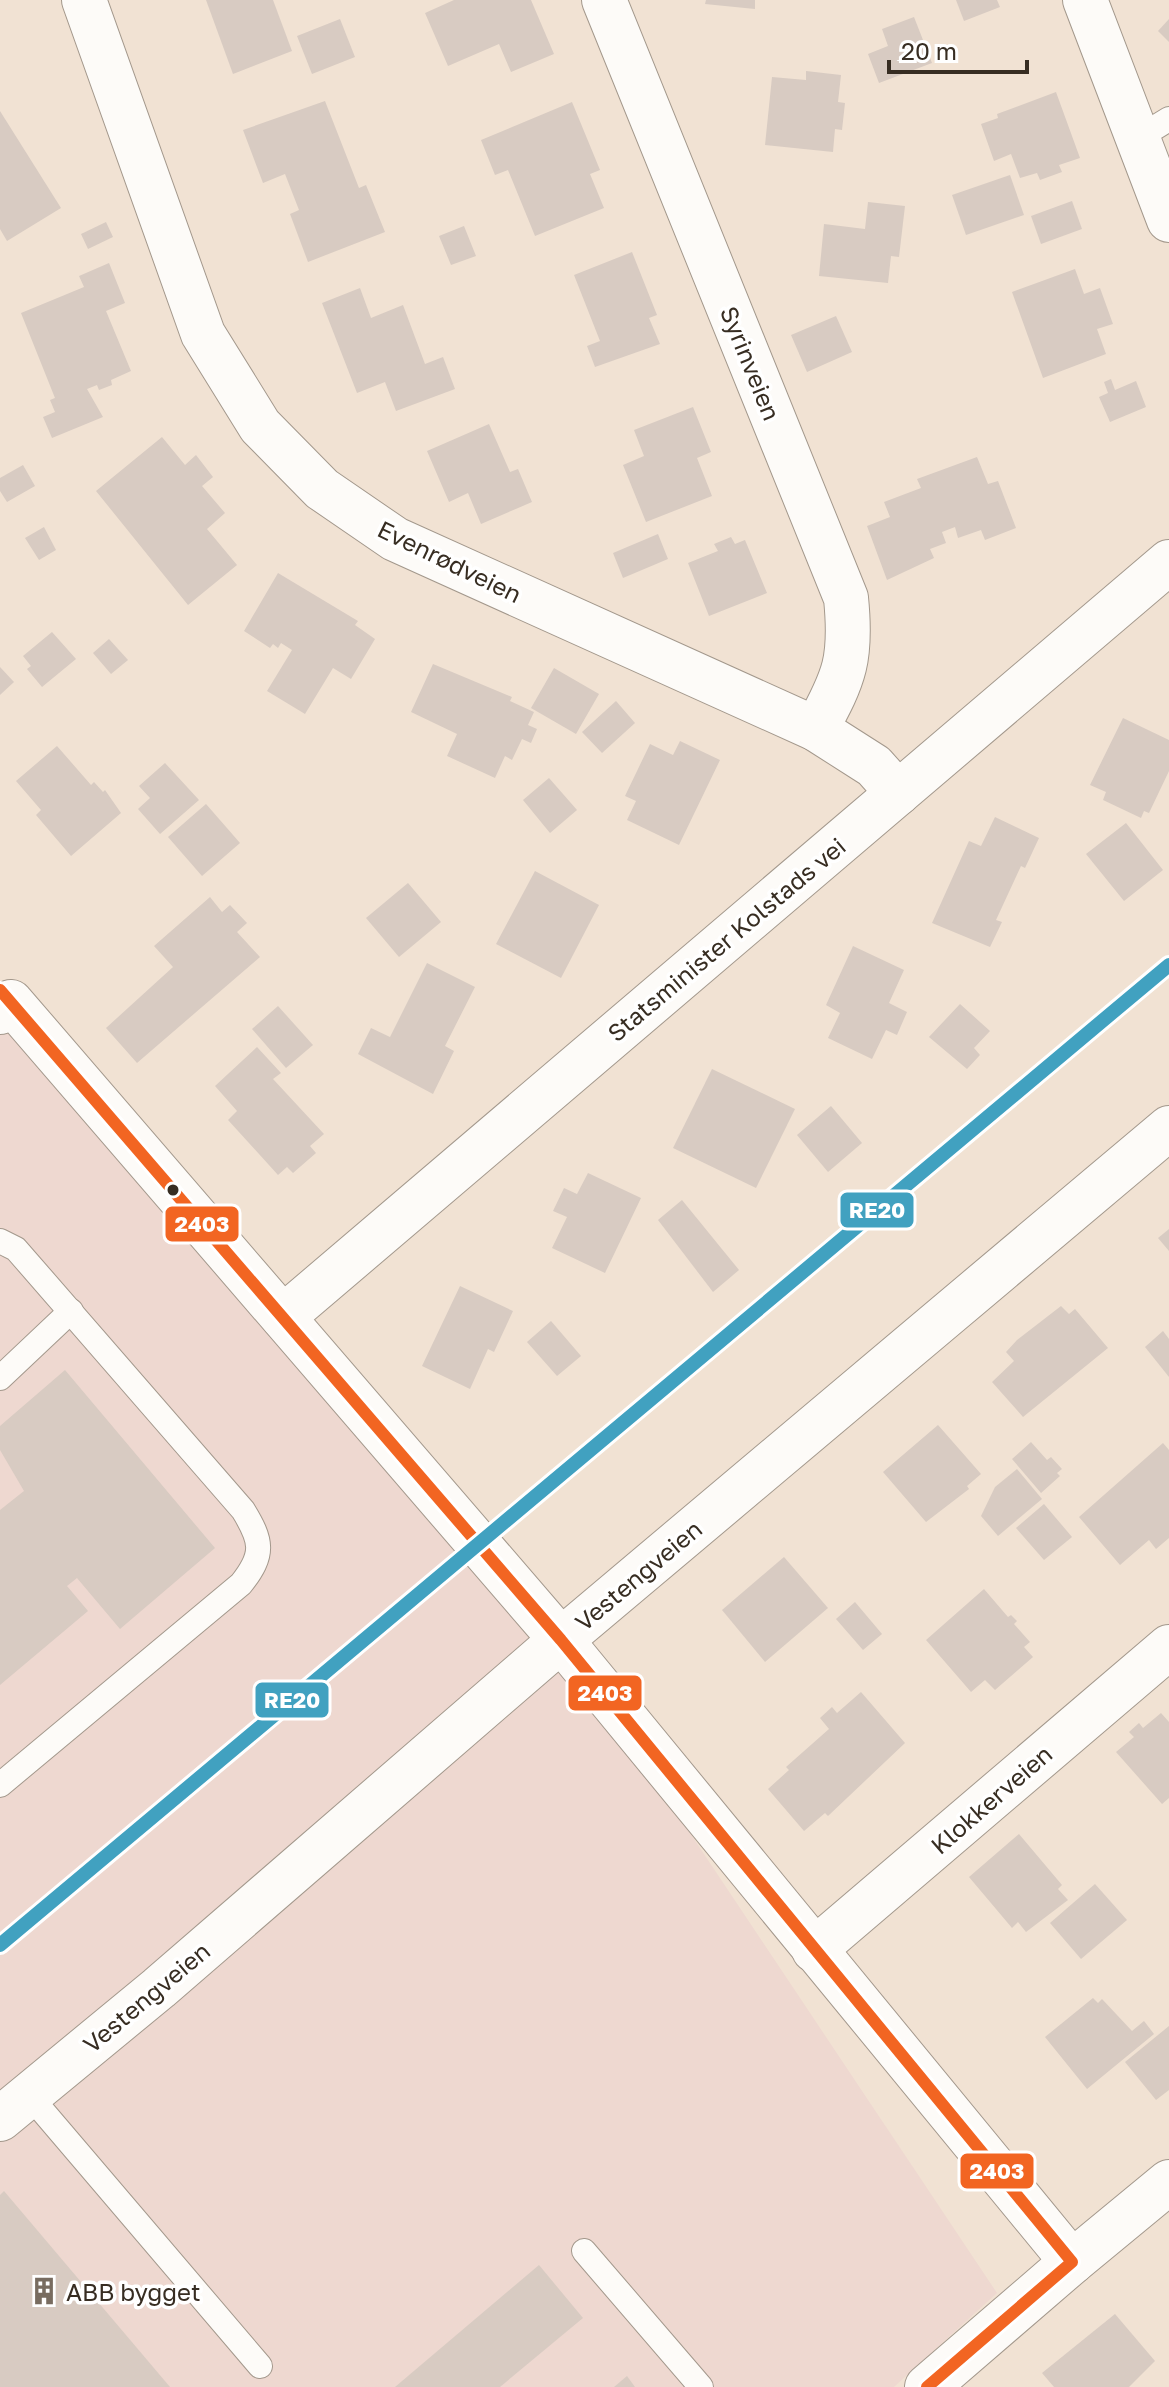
<svg xmlns="http://www.w3.org/2000/svg" width="1169" height="2387" viewBox="0 0 1169 2387" font-family="'Golos Text',sans-serif">
<style>
.industrial{fill:#eed8d0}
.building{fill:#d8cbc2}
.lines{fill:none;stroke-linecap:round;stroke-linejoin:round}
.lane-casing{stroke:#a3988c;stroke-width:26}
.street-casing{stroke:#a3988c;stroke-width:46}
.secondary-casing{stroke:#a3988c;stroke-width:46}
.lane{stroke:#fdfbf8;stroke-width:24}
.street{stroke:#fdfbf8;stroke-width:44}
.secondary{stroke:#fdfbf8;stroke-width:44}
.bus-1-casing{stroke:#fff;stroke-width:18}
.bus-1{stroke:#f26522;stroke-width:12}
.rail-1-casing{stroke:#fff;stroke-width:20}
.rail-1{stroke:#41a1c0;stroke-width:14}
.bus-dot{fill:#372d22;stroke:#fff;stroke-width:3}
.labels{text-anchor:middle;dominant-baseline:central;stroke-width:7;stroke-linejoin:round;paint-order:stroke}
.street-label{font-size:24px;fill:#372d22;stroke:#fff}
.poi-label{font-size:24px;fill:#372d22;stroke:#fff;text-anchor:start}
.line-badge{stroke:#fff;stroke-width:3}
.badge-label{font-size:22px;text-anchor:middle;font-weight:bold;fill:#fff}
</style>
<rect width="100%" height="100%" fill="#f1e2d3"/>
<!-- industrial -->
<path class="industrial" d="M 0,1012 L 561,1640 L 997,2293 L 894,2387 L 0,2387 Z"/>
<!-- building -->
<g class="building">
<path d="M 206,0 L 273,0 L 292,51 L 233,74 Z"/>
<path d="M 454,0 L 531,0 L 554,54 L 511,72 L 499,44 L 448,66 L 425,13 Z"/>
<path d="M 706,0 L 755,0 L 755,9 L 705,4 Z"/>
<path d="M 956,0 L 997,0 L 1000,7 L 964,21 Z"/>
<path d="M 914,17 L 932,63 L 879,83 L 868,54 L 888,46 L 882,29 Z"/>
<path d="M 340,19 L 355,57 L 312,74 L 297,36 Z"/>
<path d="M 1169,19 L 1169,42 L 1158,31 Z"/>
<path d="M 806,71 L 841,75 L 838,102 L 845,103 L 842,130 L 835,129 L 833,152 L 765,145 L 772,77 L 806,80 Z"/>
<path d="M 1056,92 L 1080,158 L 1059,165 L 1062,172 L 1040,180 L 1037,173 L 1020,178 L 1011,154 L 994,161 L 981,124 L 998,118 L 997,114 Z"/>
<path d="M 325,101 L 359,188 L 366,185 L 385,232 L 308,262 L 290,214 L 299,210 L 285,174 L 263,183 L 243,130 Z"/>
<path d="M 572,102 L 600,170 L 590,174 L 604,208 L 535,236 L 508,170 L 495,175 L 481,140 Z"/>
<path d="M 0,111 L 61,208 L 7,241 L 0,229 Z"/>
<path d="M 1010,175 L 1024,215 L 966,235 L 952,195 Z"/>
<path d="M 1072,201 L 1082,229 L 1041,244 L 1031,216 Z"/>
<path d="M 868,202 L 905,206 L 899,257 L 891,256 L 888,283 L 819,276 L 824,224 L 865,229 Z"/>
<path d="M 106,222 L 113,237 L 88,249 L 81,234 Z"/>
<path d="M 464,226 L 476,256 L 451,265 L 439,236 Z"/>
<path d="M 632,252 L 657,315 L 649,318 L 660,344 L 595,367 L 587,346 L 600,341 L 574,275 Z"/>
<path d="M 109,263 L 125,303 L 106,311 L 131,371 L 111,380 L 112,385 L 99,390 L 97,385 L 87,389 L 103,417 L 52,438 L 43,417 L 55,412 L 50,400 L 55,398 L 21,313 L 84,287 L 79,276 Z"/>
<path d="M 1075,269 L 1084,294 L 1100,288 L 1113,324 L 1097,329 L 1106,354 L 1043,378 L 1012,292 Z"/>
<path d="M 360,288 L 371,318 L 403,305 L 425,364 L 443,357 L 455,389 L 396,411 L 385,382 L 357,393 L 322,303 Z"/>
<path d="M 836,316 L 852,352 L 807,372 L 791,335 Z"/>
<path d="M 1111,379 L 1115,390 L 1136,381 L 1146,407 L 1110,422 L 1099,397 L 1108,393 L 1104,382 Z"/>
<path d="M 693,407 L 711,452 L 697,458 L 712,496 L 646,522 L 623,465 L 644,456 L 634,430 Z"/>
<path d="M 489,424 L 510,472 L 518,469 L 532,502 L 481,524 L 468,493 L 449,502 L 427,451 Z"/>
<path d="M 162,437 L 185,465 L 196,455 L 213,477 L 202,486 L 225,513 L 207,529 L 237,565 L 188,605 L 96,491 Z"/>
<path d="M 977,457 L 988,484 L 998,481 L 1016,528 L 985,540 L 981,530 L 958,538 L 955,527 L 942,532 L 946,543 L 930,549 L 934,558 L 887,580 L 867,526 L 890,517 L 884,502 L 921,488 L 917,479 Z"/>
<path d="M 23,465 L 35,486 L 7,502 L 0,491 L 0,478 Z"/>
<path d="M 44,527 L 56,550 L 39,560 L 25,538 Z"/>
<path d="M 658,534 L 668,559 L 623,578 L 613,553 Z"/>
<path d="M 731,537 L 735,544 L 745,540 L 767,593 L 709,616 L 688,563 L 718,551 L 714,544 Z"/>
<path d="M 278,573 L 358,621 L 355,625 L 375,639 L 351,679 L 333,668 L 305,714 L 267,691 L 292,650 L 281,643 L 278,648 L 273,644 L 270,648 L 244,631 Z"/>
<path d="M 52,632 L 76,659 L 42,687 L 27,669 L 31,666 L 23,656 Z"/>
<path d="M 109,639 L 128,660 L 111,674 L 93,653 Z"/>
<path d="M 433,664 L 512,697 L 510,701 L 534,712 L 528,725 L 537,729 L 531,743 L 522,739 L 512,760 L 505,756 L 495,778 L 447,756 L 457,734 L 411,712 Z"/>
<path d="M 0,667 L 14,682 L 0,695 Z"/>
<path d="M 554,668 L 599,694 L 576,734 L 531,708 Z"/>
<path d="M 616,701 L 635,723 L 602,753 L 582,732 Z"/>
<path d="M 1123,718 L 1169,740 L 1169,771 L 1149,813 L 1144,811 L 1141,818 L 1103,800 L 1106,792 L 1090,785 Z"/>
<path d="M 680,741 L 720,760 L 679,845 L 627,820 L 636,801 L 625,796 L 650,744 L 673,755 Z"/>
<path d="M 57,746 L 91,785 L 94,782 L 103,792 L 105,790 L 121,813 L 71,856 L 36,815 L 41,810 L 16,781 Z"/>
<path d="M 165,763 L 199,800 L 160,834 L 138,809 L 150,798 L 139,786 Z"/>
<path d="M 549,778 L 577,810 L 550,833 L 523,800 Z"/>
<path d="M 206,804 L 240,843 L 202,876 L 168,837 Z"/>
<path d="M 995,817 L 1039,838 L 1025,868 L 1021,866 L 996,920 L 1002,922 L 990,947 L 932,923 L 969,841 L 981,846 Z"/>
<path d="M 1126,823 L 1163,870 L 1124,901 L 1086,854 Z"/>
<path d="M 535,871 L 599,905 L 561,978 L 496,944 Z"/>
<path d="M 408,883 L 441,922 L 399,957 L 366,918 Z"/>
<path d="M 210,897 L 222,912 L 230,905 L 247,923 L 237,932 L 260,957 L 137,1063 L 106,1028 L 173,967 L 154,946 Z"/>
<path d="M 853,946 L 904,970 L 889,1003 L 907,1012 L 897,1035 L 886,1030 L 872,1059 L 828,1038 L 840,1013 L 826,1005 Z"/>
<path d="M 427,963 L 475,987 L 445,1046 L 454,1051 L 433,1094 L 358,1054 L 371,1028 L 390,1037 Z"/>
<path d="M 960,1004 L 990,1031 L 974,1048 L 980,1055 L 967,1069 L 929,1037 Z"/>
<path d="M 278,1006 L 313,1045 L 286,1068 L 252,1029 Z"/>
<path d="M 257,1047 L 281,1073 L 273,1079 L 324,1134 L 310,1146 L 316,1153 L 293,1173 L 287,1167 L 278,1175 L 228,1120 L 237,1111 L 215,1086 Z"/>
<path d="M 712,1069 L 795,1109 L 756,1188 L 673,1148 Z"/>
<path d="M 831,1106 L 862,1143 L 828,1172 L 797,1135 Z"/>
<path d="M 588,1173 L 641,1198 L 605,1273 L 552,1248 L 567,1217 L 553,1211 L 564,1188 L 577,1194 Z"/>
<path d="M 682,1200 L 739,1270 L 713,1292 L 658,1220 Z"/>
<path d="M 1169,1229 L 1169,1251 L 1158,1238 Z"/>
<path d="M 460,1286 L 513,1311 L 494,1352 L 488,1349 L 470,1389 L 422,1366 Z"/>
<path d="M 1061,1306 L 1069,1314 L 1075,1309 L 1108,1348 L 1023,1417 L 992,1382 L 1014,1361 L 1006,1352 L 1017,1340 Z"/>
<path d="M 551,1321 L 581,1356 L 557,1376 L 527,1342 Z"/>
<path d="M 1163,1331 L 1169,1339 L 1169,1377 L 1145,1347 Z"/>
<path d="M 65,1370 L 215,1548 L 120,1629 L 77,1578 L 67,1586 L 88,1611 L 0,1685 L 0,1510 L 24,1491 L 0,1450 L 0,1426 Z"/>
<path d="M 938,1425 L 981,1474 L 967,1486 L 969,1489 L 926,1522 L 883,1472 Z"/>
<path d="M 1031,1442 L 1047,1460 L 1051,1457 L 1062,1469 L 1057,1473 L 1060,1476 L 1041,1493 L 1012,1459 Z"/>
<path d="M 1163,1443 L 1169,1450 L 1169,1538 L 1156,1549 L 1149,1540 L 1120,1565 L 1079,1517 Z"/>
<path d="M 1017,1469 L 1042,1499 L 998,1536 L 981,1516 L 995,1487 Z"/>
<path d="M 1044,1504 L 1072,1537 L 1044,1560 L 1016,1528 Z"/>
<path d="M 784,1557 L 828,1608 L 765,1662 L 722,1610 Z"/>
<path d="M 984,1589 L 1008,1617 L 1011,1615 L 1017,1621 L 1014,1624 L 1030,1642 L 1024,1647 L 1033,1657 L 995,1690 L 985,1680 L 971,1692 L 926,1640 Z"/>
<path d="M 855,1602 L 882,1634 L 863,1650 L 836,1619 Z"/>
<path d="M 861,1692 L 905,1743 L 828,1816 L 825,1813 L 804,1831 L 768,1789 L 789,1770 L 786,1767 L 829,1729 L 820,1718 L 832,1707 L 837,1713 Z"/>
<path d="M 1161,1713 L 1169,1722 L 1169,1798 L 1162,1804 L 1116,1752 L 1134,1737 L 1129,1732 L 1139,1723 L 1143,1728 Z"/>
<path d="M 1019,1834 L 1062,1885 L 1058,1889 L 1068,1900 L 1026,1932 L 1018,1922 L 1012,1928 L 969,1877 Z"/>
<path d="M 1095,1884 L 1127,1920 L 1081,1959 L 1050,1923 Z"/>
<path d="M 1093,1998 L 1098,2003 L 1102,1999 L 1132,2031 L 1144,2021 L 1154,2034 L 1087,2089 L 1045,2037 Z"/>
<path d="M 1169,2026 L 1169,2090 L 1156,2100 L 1125,2062 Z"/>
<path d="M 4,2191 L 170,2387 L 0,2387 L 0,2195 Z"/>
<path d="M 539,2265 L 583,2318 L 500,2387 L 395,2387 Z"/>
<path d="M 1115,2314 L 1155,2361 L 1129,2387 L 1054,2387 L 1042,2373 Z"/>
<path d="M 627,2376 L 635,2387 L 614,2387 Z"/>
</g>
<g class="lines">
<defs>
<g id="lane">
<path d="M 1138,138 L 1169,119"/>
<path d="M 0,1241 L 16,1249 L 243,1510 C 262,1541 265,1554 241,1584 L 0,1785"/>
<path d="M 0,1378 L 71,1311"/>
<path d="M 29,2095 L 260,2366"/>
<path d="M 584,2251 L 701,2387"/>
</g>
<g id="street">
<path d="M 84,0 L 203,334 L 260,426 L 322,489 L 395,539 L 816,729 L 874,766 L 898,793"/>
<path d="M 604,0 L 846,598 C 852,658 845,677 816,729"/>
<path d="M 1085,0 L 1169,220"/>
<path d="M 561,1640 L 1169,1128"/>
<path d="M 814,1950 L 1169,1647"/>
<path d="M 927,2387 L 1072,2262"/>
</g>
<g id="secondary">
<path d="M 0,1012 L 11,1002 L 561,1640 L 1072,2262 L 1169,2182"/>
<path d="M 283,1317 L 1169,562"/>
<path d="M 0,2119 L 159,1988 L 561,1640"/>
</g>
</defs>
<!-- lane casing -->
<use href="#lane" class="lane-casing"/>
<!-- street casing -->
<use href="#street" class="street-casing"/>
<!-- secondary casing -->
<use href="#secondary" class="secondary-casing"/>
<!-- lane -->
<use href="#lane" class="lane"/>
<!-- street -->
<use href="#street" class="street"/>
<!-- secondary -->
<use href="#secondary" class="secondary"/>
<defs>
<path id="bus-1" d="M 0,990 L 561,1640 L 1072,2262 L 927,2387"/>
</defs>
<!-- bus-1 casing -->
<use href="#bus-1" class="bus-1-casing"/>
<!-- bus-1 -->
<use href="#bus-1" class="bus-1"/>
<defs>
<path id="rail-1" d="M 0,1945 L 1169,965"/>
</defs>
<!-- rail-1 casing -->
<use href="#rail-1" class="rail-1-casing"/>
<!-- rail-1 -->
<use href="#rail-1" class="rail-1"/>
</g>
<!-- icons -->
<defs>
<symbol id="building-bare" viewBox="-9 -9 18 18"><path d="M-4-6H4V6H1V3H-1V6H-4ZM-2.5-4.3h1.7v1.8h-1.7ZM.8-4.3h1.7v1.8H.8ZM-2.5-1h1.7V.8h-1.7ZM.8-1h1.7V.8H.8Z" fill="#786c60" stroke="#fff" stroke-width="2.5" paint-order="stroke"/></symbol>
</defs>
<g fill-rule="evenodd">
<use href="#building-bare" x="24" y="2271" width="40" height="40"/>
</g>
<!-- markers -->
<circle class="bus-dot" cx="173" cy="1190" r="7"/>
<g class="labels">
<!-- street labels -->
<g class="street-label">
<text transform="translate(751 363) rotate(68)">Syrinveien</text>
<text transform="translate(450 561) rotate(26)">Evenrødveien</text>
<text transform="translate(726 939) rotate(-40)">Statsminister Kolstads vei</text>
<text transform="translate(638 1575) rotate(-40)">Vestengveien</text>
<text transform="translate(991 1799) rotate(-41)">Klokkerveien</text>
<text transform="translate(146 1997) rotate(-40)">Vestengveien</text>
</g>
<!-- poi labels -->
<g class="poi-label">
<text x="66" y="2291">ABB bygget</text>
</g>
</g>
<g class="line-badge">
<rect x="839" y="1191" width="76" height="38" rx="8" fill="#41a1c0"/>
<rect x="164" y="1205" width="76" height="38" rx="8" fill="#f26522"/>
<rect x="567" y="1674" width="76" height="38" rx="8" fill="#f26522"/>
<rect x="254" y="1681" width="76" height="38" rx="8" fill="#41a1c0"/>
<rect x="959" y="2152" width="76" height="38" rx="8" fill="#f26522"/>
</g>
<g class="badge-label">
<text x="877" y="1218">RE20</text>
<text x="202" y="1232">2403</text>
<text x="605" y="1701">2403</text>
<text x="292" y="1708">RE20</text>
<text x="997" y="2179">2403</text>
</g>
<!-- scale -->
<path d="M889 60v12h138v-12" fill="none" stroke="#372d22" stroke-width="4"/>
<text x="901" y="60" font-size="24" fill="#372d22" stroke="#ffffff" stroke-width="6" paint-order="stroke">20 m</text>
</svg>
